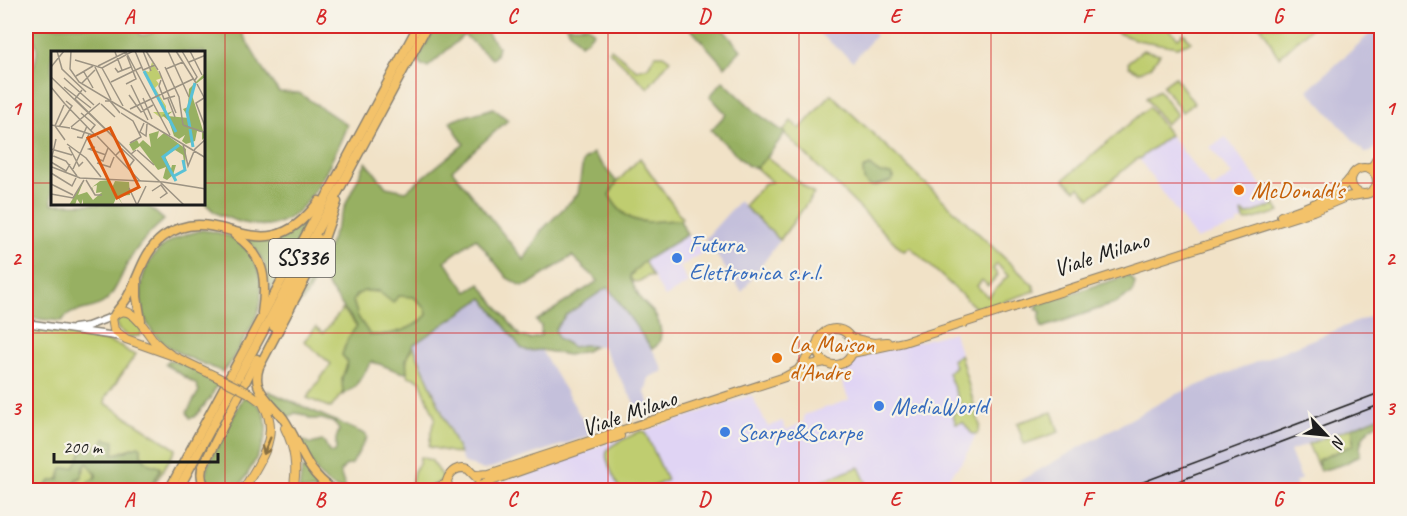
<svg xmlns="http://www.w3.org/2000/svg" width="1407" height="516" viewBox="0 0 1407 516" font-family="Caveat,sans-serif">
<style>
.built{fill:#e0d4f4}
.industrial{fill:#c4c0db}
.green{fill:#bfcd6f;stroke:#6e7446;stroke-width:1.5;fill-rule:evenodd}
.forest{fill:#97b062;stroke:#5a663f;stroke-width:1.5;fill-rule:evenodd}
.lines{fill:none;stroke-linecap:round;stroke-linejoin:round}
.tertiary-casing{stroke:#867f72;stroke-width:9}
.primary-casing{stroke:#867f72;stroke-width:10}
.trunk-casing{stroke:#867f72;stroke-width:11}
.tertiary{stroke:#fff;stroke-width:6}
.primary{stroke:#f3c26a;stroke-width:8}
.trunk{stroke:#f3c26a;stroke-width:8}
.rail{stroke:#1c1c1c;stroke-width:1.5}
.primary-bridge-casing{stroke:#867f72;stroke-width:10;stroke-linecap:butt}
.primary-bridge{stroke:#f3c26a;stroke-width:8}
.oneway{stroke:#886f43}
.grid{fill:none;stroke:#d62828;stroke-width:1.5;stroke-opacity:0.55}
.food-dot{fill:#e8710a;stroke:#f7f3e8;stroke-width:2}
.shop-dot{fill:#3f7fe0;stroke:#f7f3e8;stroke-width:2}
.labels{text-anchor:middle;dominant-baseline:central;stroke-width:4.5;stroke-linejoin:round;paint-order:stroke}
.shield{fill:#f7f3e8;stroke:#5e5c59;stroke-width:1.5}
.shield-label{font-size:22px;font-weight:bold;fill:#1c1c1c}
.food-label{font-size:24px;fill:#c56008;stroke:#f7f3e8;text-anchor:start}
.shop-label{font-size:24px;fill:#366cbe;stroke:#f7f3e8;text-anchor:start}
.street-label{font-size:24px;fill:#1c1c1c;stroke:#f7f3e8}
.inset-river{fill:none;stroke:#59c1d6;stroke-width:3}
.inset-road{fill:none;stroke:#9c9383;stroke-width:1.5}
.view{fill:#de560d;fill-opacity:0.15;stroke:#de560d;stroke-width:3}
.inset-edge{fill:none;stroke:#1c1c1c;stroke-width:3}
.neatline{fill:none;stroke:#d62828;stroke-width:2}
.grid-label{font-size:20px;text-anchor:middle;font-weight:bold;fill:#d62828}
</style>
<rect width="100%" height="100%" fill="#f7f3e8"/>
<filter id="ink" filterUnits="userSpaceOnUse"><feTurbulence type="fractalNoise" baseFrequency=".0167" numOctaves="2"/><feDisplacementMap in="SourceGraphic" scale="12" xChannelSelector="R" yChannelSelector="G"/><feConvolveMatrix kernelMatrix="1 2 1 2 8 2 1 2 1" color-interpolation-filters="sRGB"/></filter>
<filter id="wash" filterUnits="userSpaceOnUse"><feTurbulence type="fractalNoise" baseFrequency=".008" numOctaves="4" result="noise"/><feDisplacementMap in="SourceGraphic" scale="24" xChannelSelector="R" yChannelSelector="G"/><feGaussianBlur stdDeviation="1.35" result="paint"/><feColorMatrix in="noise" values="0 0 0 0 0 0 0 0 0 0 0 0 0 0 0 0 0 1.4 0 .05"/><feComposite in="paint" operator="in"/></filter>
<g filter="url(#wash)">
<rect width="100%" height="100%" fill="#f1e2c7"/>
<!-- built -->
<g class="built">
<path d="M 1170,135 L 1212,189 L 1232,175 L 1210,147 L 1226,137 L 1272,200 L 1273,205 L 1246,216 L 1242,214 L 1244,220 L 1237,222 L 1237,225 L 1196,239 L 1139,159 Z"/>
<path d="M 687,235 L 692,241 L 696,241 L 703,252 L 680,267 L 688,283 L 665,297 L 644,261 Z"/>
<path d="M 954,332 L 980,426 L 965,458 L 939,490 L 482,490 L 596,447 L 751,395 L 768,427 L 782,421 L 786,430 L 804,422 L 804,415 L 849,400 L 837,369 L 845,361 Z"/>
</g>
<!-- industrial -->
<g class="industrial">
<path d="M 810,26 L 864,26 L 876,35 L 853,61 Z"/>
<path d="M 1373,31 L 1378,36 L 1381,33 L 1381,143 L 1371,152 L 1365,153 L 1308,90 Z"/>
<path d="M 739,201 L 780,240 L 742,292 L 705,239 Z"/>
<path d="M 608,287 L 652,349 L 664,371 L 649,377 L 645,393 L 652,409 L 640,413 L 602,346 L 583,345 L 573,347 L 558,338 L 555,329 L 566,315 Z"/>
<path d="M 483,298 L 521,348 L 534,351 L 541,350 L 592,435 L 484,470 L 463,462 L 413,345 Z"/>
<path d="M 1381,312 L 1381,416 L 1290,451 L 1301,479 L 1295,482 L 1298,490 L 1003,490 L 1174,395 Z"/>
</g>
<!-- green -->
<g class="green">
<path d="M 1108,26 L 1170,26 L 1168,28 L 1178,38 L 1184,33 L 1191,42 L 1177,47 L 1137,40 L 1120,34 Z"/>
<path d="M 1259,26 L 1313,26 L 1279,57 C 1270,47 1270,34 1259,26 Z"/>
<path d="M 610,48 L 637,70 L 648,67 L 655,55 L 663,55 L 670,60 L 648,88 L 609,51 Z"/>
<path d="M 1143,50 L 1160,54 L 1151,67 L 1139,72 L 1129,67 L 1128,62 Z"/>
<path d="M 1175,77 L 1194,103 L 1182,112 L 1163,86 Z"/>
<path d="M 1159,90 L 1177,115 L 1165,124 L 1146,98 Z"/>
<path d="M 831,94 L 1034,286 L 1035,291 L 978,310 L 910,247 L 904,251 L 901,249 L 783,132 L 791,121 L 800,129 ZM 870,166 L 882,174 L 888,182 L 873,186 L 864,180 L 863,169 ZM 997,264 L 1008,276 L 988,297 L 977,286 L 982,280 L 988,286 L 998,275 L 993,269 Z"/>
<path d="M 1149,107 L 1170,135 L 1139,159 L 1138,158 L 1090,198 L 1079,187 L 1075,190 L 1064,179 Z"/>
<path d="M 767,157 L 814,194 L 780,240 L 744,206 L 765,183 L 772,182 L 756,168 Z"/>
<path d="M 640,158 L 682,218 L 680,220 C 646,221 630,230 609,195 L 617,182 Z"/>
<path d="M 1272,200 L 1280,212 L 1246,221 L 1244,220 L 1242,212 L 1244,212 L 1246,215 L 1273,206 Z"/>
<path d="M 644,261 L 653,277 L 648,276 L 638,282 L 631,281 L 630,276 Z"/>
<path d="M 363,291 C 381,291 397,296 414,297 L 426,309 L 427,315 C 413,330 390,336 370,335 L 358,317 L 353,301 L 356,295 Z"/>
<path d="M 343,309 L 357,326 C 350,336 345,343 342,355 L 348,362 L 342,378 L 343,392 L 331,408 L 307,398 L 331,364 L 304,341 L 316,327 L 323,333 Z"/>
<path d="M 120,316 L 133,318 L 143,330 L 140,336 L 129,337 L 118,329 L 116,321 Z"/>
<path d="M 26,327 L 69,332 L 84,337 L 104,340 L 121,346 L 130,353 L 136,354 L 106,397 L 105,403 L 176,449 L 151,490 L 149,490 L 160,470 L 157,466 L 148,464 L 141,455 L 141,448 C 130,445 124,453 113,454 L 114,445 L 106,439 L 99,446 L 89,445 L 74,468 L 62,468 L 59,479 L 45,486 L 45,490 L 26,490 Z"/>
<path d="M 413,345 L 460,454 L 429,447 C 431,437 431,426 435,418 L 420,380 L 408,376 C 404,364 408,356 413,345 Z"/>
<path d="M 960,354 L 980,426 L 977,434 L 972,434 L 963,422 L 956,424 L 952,413 L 962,409 L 948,373 L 955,366 L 952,360 Z"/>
<path d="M 1052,412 L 1059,432 L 1024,444 L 1017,423 Z"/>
<path d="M 1353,427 L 1353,445 L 1318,460 L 1318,467 L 1308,444 Z"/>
<path d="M 641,431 L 645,432 L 667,480 L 647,490 L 620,490 C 600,446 598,452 641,431 Z"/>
<path d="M 420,457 L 431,460 L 445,479 C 432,485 426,492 411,486 L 414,471 L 419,464 Z"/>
<path d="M 87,462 L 96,474 L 96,477 L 88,485 L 89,490 L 77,490 L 76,479 L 80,479 Z"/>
<path d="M 859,467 L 869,489 L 814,490 L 811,485 Z"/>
</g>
<!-- forest -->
<g class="forest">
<path d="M 26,26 L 134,26 L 141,35 L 149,34 L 166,26 L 238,26 L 265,73 L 279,92 L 299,93 L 347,125 C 340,143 333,159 324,175 C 302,216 279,237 231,219 C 227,217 222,216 218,214 C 213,212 208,206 204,202 L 204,52 L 52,52 L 52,204 L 146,204 L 164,220 C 150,232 136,247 128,263 C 121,275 117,290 107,300 C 92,313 72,306 62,321 L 26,318 L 26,72 L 30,73 C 36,63 41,47 32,38 L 26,39 Z"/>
<path d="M 436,26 L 482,26 L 498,47 L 496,55 L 492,59 L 464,35 L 428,67 L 421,65 L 418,59 Z"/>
<path d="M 566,26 L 588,26 L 594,32 L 586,41 L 580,44 Z"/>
<path d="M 688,26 L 720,26 L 741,50 L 725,67 Z"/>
<path d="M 723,81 L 757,113 L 785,133 L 767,157 L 756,168 L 747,165 L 711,130 L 726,114 L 710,96 Z"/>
<path d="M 493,108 L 508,120 L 452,170 L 524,260 L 541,231 L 578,194 L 583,161 L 593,153 L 617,182 L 609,195 C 629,230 646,221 680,220 L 687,235 L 644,261 L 630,276 C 632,283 636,291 640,298 C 643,303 649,307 653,312 C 661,323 666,342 652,349 L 608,287 L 566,315 L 555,329 L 558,338 L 573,347 L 583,345 L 595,346 L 586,351 L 568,355 L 541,350 L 528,351 L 521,348 L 483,298 L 413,345 L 406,359 L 407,373 C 393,372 385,364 371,362 L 355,387 L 343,395 L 342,378 L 348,362 L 342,355 L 348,338 L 357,326 L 323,279 L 316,278 L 304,299 L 296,307 L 327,250 L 348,199 L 366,162 L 386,187 L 406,191 L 464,144 L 450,122 C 460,116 481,113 493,108 ZM 476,238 L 507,278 L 522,286 L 528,285 L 572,256 L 598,281 L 536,321 L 541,326 L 541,336 L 530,339 L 520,336 L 480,284 L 467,292 L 445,261 ZM 364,291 L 378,291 L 393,303 L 398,296 L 414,297 L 426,309 L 427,315 C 413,330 390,336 370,335 L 358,317 L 353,301 L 356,295 Z"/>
<path d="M 870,166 L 880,173 L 891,174 L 893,177 L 892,181 L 873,186 L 868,185 L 864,180 L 863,169 Z"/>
<path d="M 307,223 L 269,294 C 269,271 262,252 244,238 C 267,243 287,235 307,223 Z"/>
<path d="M 202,230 C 231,233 249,242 258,270 C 262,284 263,298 258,312 C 252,330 238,348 229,365 L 222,372 C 201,362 173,354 157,337 C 134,314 136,270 160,249 C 172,238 187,234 202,230 Z"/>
<path d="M 1129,275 L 1135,283 L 1132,294 L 1123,298 L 1116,303 L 1042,328 L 1039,318 L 1041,312 L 1036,309 L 1038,304 Z"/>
<path d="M 169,360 C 181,362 211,374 217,385 L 210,398 L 195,417 L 190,418 L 187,412 L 199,391 L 196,384 L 165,364 Z"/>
<path d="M 268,391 L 365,434 L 367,437 L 352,464 L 345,466 L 340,472 L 346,490 C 322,490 308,459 301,440 L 311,444 L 322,441 L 325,443 L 329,452 L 334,453 L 336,450 L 336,439 L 339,430 L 335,423 L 322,419 L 310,419 L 305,415 L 295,413 L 289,417 L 269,396 Z"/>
<path d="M 244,396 C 249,399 256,402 260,407 C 279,431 251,466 240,487 L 234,490 L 215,490 C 206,484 205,477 207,467 Z"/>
<path d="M 1381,416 L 1381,422 C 1366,428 1359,438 1360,455 L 1344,464 L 1320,471 L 1318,460 L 1353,445 L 1353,427 Z"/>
<path d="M 105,439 L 114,441 L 113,454 C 123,454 129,448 139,446 L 141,448 L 141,455 L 149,464 L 160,467 L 160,470 L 149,490 L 89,490 L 88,482 L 96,477 L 96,474 L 87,462 L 83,468 L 82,477 L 76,479 L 77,490 L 45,490 L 44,488 L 50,481 L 59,479 L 62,468 L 74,467 L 86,445 L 99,446 Z"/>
<path d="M 302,469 L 307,469 L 313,477 L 329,490 L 299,490 Z"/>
</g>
</g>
<g filter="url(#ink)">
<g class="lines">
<defs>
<g id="tertiary">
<path d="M 1377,179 L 1382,181"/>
<path d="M 1374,191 L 1382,189"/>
<path d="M 26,323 L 122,337"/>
<path d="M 74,328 L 88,326 L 114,316"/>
</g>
<g id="primary">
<circle cx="1364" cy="181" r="13"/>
<path d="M 1369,169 L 1374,164 L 1382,149"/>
<path d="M 1281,216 C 1305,208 1337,198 1352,176"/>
<circle cx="835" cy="347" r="18"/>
<path d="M 851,338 L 873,343 L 887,342"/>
<path d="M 852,353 L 904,342 L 1313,211 L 1346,197 L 1364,194"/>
<path d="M 171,355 C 165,351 160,347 155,342 C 146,332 129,297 112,318 L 114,330 L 126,339 L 171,355 L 215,376"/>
<path d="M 799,375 L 811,365 L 825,362"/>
<path d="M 249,393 L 271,409"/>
<path d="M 285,428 C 295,448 298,468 293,490"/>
<path d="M 476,475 L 489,474 L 785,377 L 798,370 L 817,344"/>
<path d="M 477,486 L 620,436"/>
<path d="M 243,490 C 258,465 281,436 264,406"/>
<path d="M 429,490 L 447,484"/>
<path d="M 449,490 L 447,481 C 450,471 458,466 468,469 L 477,478"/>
</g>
<g id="trunk">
<path d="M 235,235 C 265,255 267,280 262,313"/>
<path d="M 137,280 L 137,297 L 141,321"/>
<path d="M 115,314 C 119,308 125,302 128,296 C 140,275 143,252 163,237 C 220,196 261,280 319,201"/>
<path d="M 274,327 L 319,239"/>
<path d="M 169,490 L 418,26"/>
<path d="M 178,490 L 427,26"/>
<path d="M 208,490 C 202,483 200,477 202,468 L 257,359"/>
<path d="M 243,490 L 244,490"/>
<path d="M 333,490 C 303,469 302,446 283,418 C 275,407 262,398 258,385 C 256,378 257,373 259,367 L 319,253 L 337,202"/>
</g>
</defs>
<!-- tertiary casing -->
<use href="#tertiary" class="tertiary-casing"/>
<!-- primary casing -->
<use href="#primary" class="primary-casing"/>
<!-- trunk casing -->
<use href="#trunk" class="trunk-casing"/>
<!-- tertiary -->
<use href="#tertiary" class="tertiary"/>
<!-- primary -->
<use href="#primary" class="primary"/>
<!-- trunk -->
<use href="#trunk" class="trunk"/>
<!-- rail -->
<g class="rail">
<path d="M 1122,490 L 1382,392"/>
<path d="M 1155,490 L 1382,404"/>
</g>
<defs>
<path id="primary-bridge" d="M 215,376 L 249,393"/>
</defs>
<!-- primary-bridge casing -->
<use href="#primary-bridge" class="primary-bridge-casing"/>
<!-- primary-bridge -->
<use href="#primary-bridge" class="primary-bridge"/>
</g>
<!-- one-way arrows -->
<defs><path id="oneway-shaft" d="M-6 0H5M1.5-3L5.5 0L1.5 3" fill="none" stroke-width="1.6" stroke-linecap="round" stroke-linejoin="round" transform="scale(1.5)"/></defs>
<use class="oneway" href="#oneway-shaft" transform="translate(267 446) rotate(112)"/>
</g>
<!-- grid -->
<path class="grid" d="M 225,26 L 225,490M 416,26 L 416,490M 608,26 L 608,490M 799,26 L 799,490M 991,26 L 991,490M 1182,26 L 1182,490M 26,183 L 52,183M 204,183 L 1382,183M 26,333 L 1382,333"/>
<!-- markers -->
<g class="food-dot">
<circle cx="1239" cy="190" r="6"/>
<circle cx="777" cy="358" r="6"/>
</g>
<g class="shop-dot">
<circle cx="677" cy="258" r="6"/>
<circle cx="879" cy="406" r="6"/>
<circle cx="725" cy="432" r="6"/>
</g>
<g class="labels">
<!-- shield labels -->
<rect class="shield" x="269" y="239" width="66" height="38" rx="4.5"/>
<g class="shield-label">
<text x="302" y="258">SS336</text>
</g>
<!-- food labels -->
<g class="food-label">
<text x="1251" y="190">McDonald's</text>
<text x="789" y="344">La Maison<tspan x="789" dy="28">d'Andre</tspan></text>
</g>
<!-- shop labels -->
<g class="shop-label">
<text x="689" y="244">Futura<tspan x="689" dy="28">Elettronica s.r.l.</tspan></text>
<text x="891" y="406">MediaWorld</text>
<text x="737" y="432">Scarpe&amp;Scarpe</text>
</g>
<!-- street labels -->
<g class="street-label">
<text transform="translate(1101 254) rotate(-18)">Viale Milano</text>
<text transform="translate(629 413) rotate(-19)">Viale Milano</text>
</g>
</g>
<!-- overview -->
<g transform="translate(51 51)">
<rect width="154" height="154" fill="#f1e2c7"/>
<path d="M 101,11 L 111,27 L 105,29 L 108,33 L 104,37 L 115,55 L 115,64 L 110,67 L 102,61 L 114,61 L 111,51 L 92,19 L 98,21 Z" fill="#bfcd6f"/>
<path d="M 154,22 L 154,26 L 142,35 L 141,44 L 154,86 L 151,89 L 151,81 L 146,80 L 144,90 L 135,93 L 131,90 L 134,84 L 128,88 L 123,85 L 118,70 L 111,64 L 122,60 L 116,65 L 138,67 L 132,58 L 137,56 L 138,38 ZM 108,80 L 106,88 L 113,82 L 135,98 L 134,117 L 132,104 L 124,99 L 114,105 L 120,118 L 121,114 L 125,114 L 122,124 L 116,129 L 112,127 L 115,116 L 107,119 L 89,95 L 82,100 L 78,93 L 86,89 L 88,93 L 92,89 L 100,96 L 98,83 ZM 33,129 L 27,144 L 36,141 L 42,149 L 51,141 L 45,142 L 46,134 L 41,136 L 43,141 L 40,137 L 49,130 L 59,129 L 60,139 L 64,130 L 78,131 L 79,144 L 67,145 L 72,154 L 66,145 L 62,154 L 32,154 L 32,148 L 30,154 L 26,148 L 24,154 L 18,154 Z" fill="#97b062"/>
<path class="inset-river" d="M 93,20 L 125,81M 139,77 L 136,61 L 144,32M 139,78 L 142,96M 123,125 L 134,119 L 132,109M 125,130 L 112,106 L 128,94"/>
<path class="inset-road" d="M 6,0 L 11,18 L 35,41M 20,0 L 19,18 L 28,31 L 155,107M 84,0 L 92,19 L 104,14M 92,0 L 100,20M 95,0 L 107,19M 117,0 L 138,46M 125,0 L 145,32M 131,0 L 146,26 L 144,29M 139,0 L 151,24M 64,1 L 71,19M 75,1 L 119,84M 24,9 L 51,17 L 82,0M 138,11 L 155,4M 47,15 L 75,1M 0,16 L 13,0M 44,16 L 60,49M 114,16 L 128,46 L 132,74M 51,17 L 72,55M 64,17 L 67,21 L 80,16M 115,18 L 132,11M 108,20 L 125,62M 33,21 L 42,37M 25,25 L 42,15M 0,26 L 133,154M 13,27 L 43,54M 110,29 L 108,35 L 113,48 L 124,45M 60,31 L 91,16M 31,32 L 44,19M 75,33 L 85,28 L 76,5M 146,33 L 155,50M 80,34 L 97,69M 0,36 L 14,53M 13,36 L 40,57M 31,39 L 24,48 L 80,103 L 85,99M 78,44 L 90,61 L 102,54M 92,47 L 101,68M 153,47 L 145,52 L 155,78M 117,48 L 124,66M 54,50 L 59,50 L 69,62M 14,53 L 44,84M 50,53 L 64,66M 13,54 L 4,75 L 14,89M 79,58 L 142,28M 30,62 L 44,74 L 40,79M 70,62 L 82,70 L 90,86 L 79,92M 93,72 L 89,81 L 95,85 L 96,73M 0,74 L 19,77M 132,74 L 155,82M 8,76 L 21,55 L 15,50M 20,76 L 49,52M 20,77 L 45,85M 46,85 L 89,130M 26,86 L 31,87 L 36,75M 16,93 L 35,107 L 50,126M 132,93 L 137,115 L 144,98 L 155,88M 18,96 L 28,115 L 32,111M 44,96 L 38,98 L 55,104M 0,98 L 21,104M 86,99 L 103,114M 0,104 L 15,110 L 26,125M 65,104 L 71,98 L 83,109 L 77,117M 47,108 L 52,110 L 57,97M 0,110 L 5,88M 0,111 L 15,120 L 19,113M 46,112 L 59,116 L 63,106M 1,116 L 29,127 L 112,131 L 155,138M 22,118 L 38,83M 0,122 L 21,135 L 25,127M 35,129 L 44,144 L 51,144M 0,133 L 22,144M 78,137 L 86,154M 101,140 L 110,134 L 116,142 L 109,147M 0,143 L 22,147 L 33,129M 86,154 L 95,135"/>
<path class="view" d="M 59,77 L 88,136 L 66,147 L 37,87 Z"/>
<rect width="154" height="154" class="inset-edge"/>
</g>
<!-- margin -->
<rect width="1407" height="516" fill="none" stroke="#f7f3e8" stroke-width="66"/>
<!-- north arrow -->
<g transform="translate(1326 435) rotate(116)" stroke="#f7f3e8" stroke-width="4.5" paint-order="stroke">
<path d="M0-4.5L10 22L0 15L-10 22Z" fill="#1c1c1c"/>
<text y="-9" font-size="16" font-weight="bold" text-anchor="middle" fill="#1c1c1c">N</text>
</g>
<!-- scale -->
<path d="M54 453v9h164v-9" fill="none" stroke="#1c1c1c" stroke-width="3"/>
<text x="63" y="453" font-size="18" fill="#1c1c1c" stroke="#f7f3e8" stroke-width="4.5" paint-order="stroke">200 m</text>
<rect x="33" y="33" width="1341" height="450" class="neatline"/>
<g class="grid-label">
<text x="129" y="23">A</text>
<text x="320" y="23">B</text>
<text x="512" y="23">C</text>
<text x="704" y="23">D</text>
<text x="895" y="23">E</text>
<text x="1087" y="23">F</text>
<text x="1278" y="23">G</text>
<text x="16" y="115">1</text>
<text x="1390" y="115">1</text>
<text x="16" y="265">2</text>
<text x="1390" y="265">2</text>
<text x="16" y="415">3</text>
<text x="1390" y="415">3</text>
<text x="129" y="506">A</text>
<text x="320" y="506">B</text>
<text x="512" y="506">C</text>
<text x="704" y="506">D</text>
<text x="895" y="506">E</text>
<text x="1087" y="506">F</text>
<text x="1278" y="506">G</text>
</g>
</svg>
